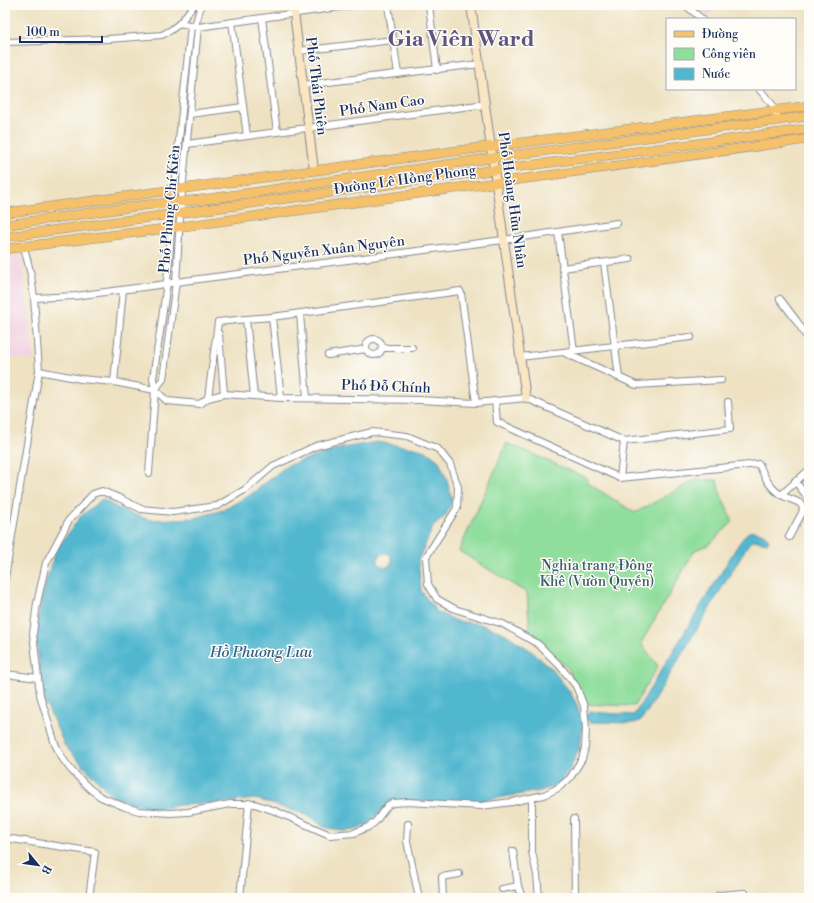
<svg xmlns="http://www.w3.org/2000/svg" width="814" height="903" viewBox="0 0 814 903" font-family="'Libre Bodoni',serif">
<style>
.built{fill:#f1d0e2}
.green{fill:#90de9c;stroke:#56867d}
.water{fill:#51b7cf;stroke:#367396;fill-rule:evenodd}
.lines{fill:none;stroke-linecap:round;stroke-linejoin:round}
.street-casing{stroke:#848890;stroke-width:8}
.secondary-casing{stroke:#848890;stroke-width:10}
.primary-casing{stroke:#848890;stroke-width:10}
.street{stroke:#fff;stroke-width:6}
.secondary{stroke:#fbe6c4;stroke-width:8}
.primary{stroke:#f5c16b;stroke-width:9}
.labels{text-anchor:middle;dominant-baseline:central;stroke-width:3;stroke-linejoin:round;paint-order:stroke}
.street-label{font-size:14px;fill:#1b2f5e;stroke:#fdfcf7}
.park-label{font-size:14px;fill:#385b6e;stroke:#fdfcf7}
.water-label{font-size:15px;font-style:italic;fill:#2e5f86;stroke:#fdfcf7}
.town-label{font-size:22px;font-weight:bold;fill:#5e5680;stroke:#fdfcf7}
</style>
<rect width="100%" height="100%" fill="#fdfcf7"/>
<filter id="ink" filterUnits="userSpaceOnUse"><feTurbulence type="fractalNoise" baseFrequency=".025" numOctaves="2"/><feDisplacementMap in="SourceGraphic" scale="8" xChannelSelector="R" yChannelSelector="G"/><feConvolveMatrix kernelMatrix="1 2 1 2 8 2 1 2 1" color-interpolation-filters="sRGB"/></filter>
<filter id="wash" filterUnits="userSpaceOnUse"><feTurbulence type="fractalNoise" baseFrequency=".012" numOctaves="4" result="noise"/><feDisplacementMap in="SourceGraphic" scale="16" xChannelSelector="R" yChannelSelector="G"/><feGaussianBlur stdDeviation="0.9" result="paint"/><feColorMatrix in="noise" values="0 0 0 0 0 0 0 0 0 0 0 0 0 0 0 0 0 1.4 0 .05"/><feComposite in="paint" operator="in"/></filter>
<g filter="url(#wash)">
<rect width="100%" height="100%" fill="#eee2c2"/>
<!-- built -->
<g class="built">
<path d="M 697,5 L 723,5 L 708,15 Z"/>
<path d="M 21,255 L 34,360 L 5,357 L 5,257 Z"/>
</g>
<!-- green -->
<path class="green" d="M 507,443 L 589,479 L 586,482 L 635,513 L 695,480 L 717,480 C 719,495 727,508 733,522 L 708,545 L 695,550 L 641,643 L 658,666 L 634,706 L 585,704 L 568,668 L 530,636 L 527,593 L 459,551 Z"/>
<!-- water -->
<g class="water">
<path d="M 377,442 L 414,448 L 426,451 L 439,461 L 447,480 L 452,500 L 446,515 L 433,527 L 418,560 L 421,591 L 437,612 L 457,621 L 480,624 L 504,633 L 530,650 L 551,668 L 570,692 L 577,705 L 583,724 L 580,746 L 570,769 L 557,785 L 540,791 L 465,803 L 391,801 L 369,823 L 355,830 L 342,831 L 324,827 L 307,815 L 256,799 L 218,803 L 180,805 L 153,810 L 112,796 L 65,746 L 43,697 L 36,636 L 42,596 L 55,552 L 80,517 L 102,499 L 121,510 L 150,520 L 195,518 L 223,510 L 250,495 L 288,465 L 342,448 ZM 385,553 L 390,554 L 392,561 L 388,567 L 384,567 L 378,563 L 378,558 L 381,554 Z"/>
<path d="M 753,531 C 760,532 765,534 769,540 L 767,543 L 754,540 L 749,543 L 647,712 L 640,721 L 634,723 L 590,722 L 586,719 L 585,716 L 589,712 L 634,715 L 738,545 L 747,533 Z"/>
</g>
</g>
<g filter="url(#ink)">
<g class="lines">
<defs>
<g id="street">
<path d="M 388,5 L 398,74"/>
<path d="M 429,5 L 437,70"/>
<path d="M 685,5 L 702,19"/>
<path d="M 262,18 L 277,132"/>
<path d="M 232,22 L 247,136"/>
<path d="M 180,23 L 198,27 L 354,5"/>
<path d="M 195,26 L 201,5"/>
<path d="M 5,42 L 108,39 L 162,35 L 171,30 L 180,23 L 194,5"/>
<path d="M 299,51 L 393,40"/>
<path d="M 303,85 L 480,64"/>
<path d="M 759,89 L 777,110 L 777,121"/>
<path d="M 190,114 L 243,107"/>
<path d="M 187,144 L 486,104"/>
<path d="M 558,232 L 574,351"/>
<path d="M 604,263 L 619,377"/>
<path d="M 562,268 L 630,259"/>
<path d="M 34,298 L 75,296 L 166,284 L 176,282 L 503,240 L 617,223"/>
<path d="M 780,299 L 796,320 L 809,340"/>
<path d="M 300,314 L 307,398"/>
<path d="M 272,317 L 460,291 L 461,293 L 476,403"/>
<path d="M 246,319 L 272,317 L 281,398"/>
<path d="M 218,322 L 246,319 L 254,396"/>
<path d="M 219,334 L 224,394"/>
<circle cx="374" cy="347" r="8"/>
<path d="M 382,348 L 412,348"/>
<path d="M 565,353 L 636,385 L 721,380"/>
<path d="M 328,355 L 366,349"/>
<path d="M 520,357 L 691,337"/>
<path d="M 39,371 L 81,379 L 114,382 L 155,390 L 167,401 L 200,404 L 208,398 L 224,394 L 281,398 L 419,400 L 476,403 L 526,398 L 624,441 L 730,429 L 728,402"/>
<path d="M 114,382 L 123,290"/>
<path d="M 155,390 L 163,379 L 176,282 L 181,202 L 198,27"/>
<path d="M 208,398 L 218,322"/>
<path d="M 495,401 L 497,422 L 620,478 L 759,464 C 764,476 769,487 781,495 L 809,470"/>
<path d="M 372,432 L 407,436 L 438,449 L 450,464 L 458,487 L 457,508 L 426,557 L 428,584 L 437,599 L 455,609 L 503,624 L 538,644 L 560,666 L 576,686 L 584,706 L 586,728 L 585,748 L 582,759 L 570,778 L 558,788 L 544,795 L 512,802 L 481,806 L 408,802 L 393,803 L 388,805 L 375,822 L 368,827 L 354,833 L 330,835 L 275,811 L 255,804 L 230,804 L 188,812 L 170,813 L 154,812 L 139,811 L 125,807 L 101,797 L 90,789 L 71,770 L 63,759 L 55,744 L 40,695 L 33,634 L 37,603 L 46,563 L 69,520 L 93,494 L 102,491 L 119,498 L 141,509 L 173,512 L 217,506 L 246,489 L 273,466 L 316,446 Z"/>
<path d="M 149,473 L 155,390 L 153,378 C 161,324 171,270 171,215 L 191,26"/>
<path d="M 620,478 L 624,441"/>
<path d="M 795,481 L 809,499"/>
<path d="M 781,495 L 800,503 L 803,508 L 802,513 L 789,537"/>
<path d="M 5,578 L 39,371 L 34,298 L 31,275 L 24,247"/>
<path d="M 5,674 L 38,678"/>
<path d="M 532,798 L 532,852 L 537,875 L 539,898"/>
<path d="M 574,819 L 575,898"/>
<path d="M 408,824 L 407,841 L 419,898"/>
<path d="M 5,838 L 95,852 L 89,898"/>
<path d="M 513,851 L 518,886 L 522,898"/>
<path d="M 502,889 L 518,886"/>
<path d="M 719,895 L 745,893"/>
<path d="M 240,898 L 249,803"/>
<path d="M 443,898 L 442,877 L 459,874"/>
</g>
<g id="secondary">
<path d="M 293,5 L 314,170"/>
<path d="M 471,5 L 526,398"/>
</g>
<g id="primary">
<path d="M 5,213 L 471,149 L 809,106"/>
<path d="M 5,225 L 145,205 L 207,199 L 492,158 L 809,116"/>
<path d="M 5,237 L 494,170 L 809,129"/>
<path d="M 5,249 L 171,228 L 809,139"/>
</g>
</defs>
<!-- street casing -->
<use href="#street" class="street-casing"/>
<!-- secondary casing -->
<use href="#secondary" class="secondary-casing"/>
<!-- primary casing -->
<use href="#primary" class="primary-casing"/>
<!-- street -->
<use href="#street" class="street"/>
<!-- secondary -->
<use href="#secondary" class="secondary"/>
<!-- primary -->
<use href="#primary" class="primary"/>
</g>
</g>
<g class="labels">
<!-- street labels -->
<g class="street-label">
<text transform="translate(316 86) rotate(83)">Phố Thái Phiên</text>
<text transform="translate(382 106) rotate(-8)">Phố Nam Cao</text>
<text transform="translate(405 180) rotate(-8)">Đường Lê Hồng Phong</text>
<text transform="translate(512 200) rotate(82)">Phố Hoàng Hữu Nhân</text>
<text transform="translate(170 209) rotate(-85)">Phố Phùng Chí Kiên</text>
<text transform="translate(324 251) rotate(-7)">Phố Nguyễn Xuân Nguyên</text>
<text transform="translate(386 387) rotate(2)">Phố Đỗ Chính</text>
</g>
<!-- park labels -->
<g class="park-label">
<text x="597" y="566">Nghia trang Đông<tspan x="597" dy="16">Khê (Vườn Quyến)</tspan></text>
</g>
<!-- water labels -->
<g class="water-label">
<text x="261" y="652">Hồ Phương Lưu</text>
</g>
<!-- town labels -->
<g class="town-label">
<text x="461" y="39">Gia Viên Ward</text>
</g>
</g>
<!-- margin -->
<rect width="814" height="903" fill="none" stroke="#fdfcf7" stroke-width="20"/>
<!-- legend -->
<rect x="666" y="18" width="130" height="72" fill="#fdfcf7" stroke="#a3aaba"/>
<rect x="674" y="31" width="20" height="6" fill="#f5c16b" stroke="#a3aaba"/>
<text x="702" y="38" font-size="12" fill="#1b2f5e">Đường</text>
<rect x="674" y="48" width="20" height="12" fill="#90de9c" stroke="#a3aaba"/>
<text x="702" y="58" font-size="12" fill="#1b2f5e">Công viên</text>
<rect x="674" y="68" width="20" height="12" fill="#51b7cf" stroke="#a3aaba"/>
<text x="702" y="78" font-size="12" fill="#1b2f5e">Nước</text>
<!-- north arrow -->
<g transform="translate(38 865) rotate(119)" stroke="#fdfcf7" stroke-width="3" paint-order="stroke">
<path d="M0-3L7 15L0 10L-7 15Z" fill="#1b2f5e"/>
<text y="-6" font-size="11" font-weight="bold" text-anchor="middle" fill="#1b2f5e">B</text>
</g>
<!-- scale -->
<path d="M20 36v6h82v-6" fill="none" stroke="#1b2f5e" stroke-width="2"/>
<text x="26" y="36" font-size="12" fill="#1b2f5e" stroke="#fdfcf7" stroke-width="3" paint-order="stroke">100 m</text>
</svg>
